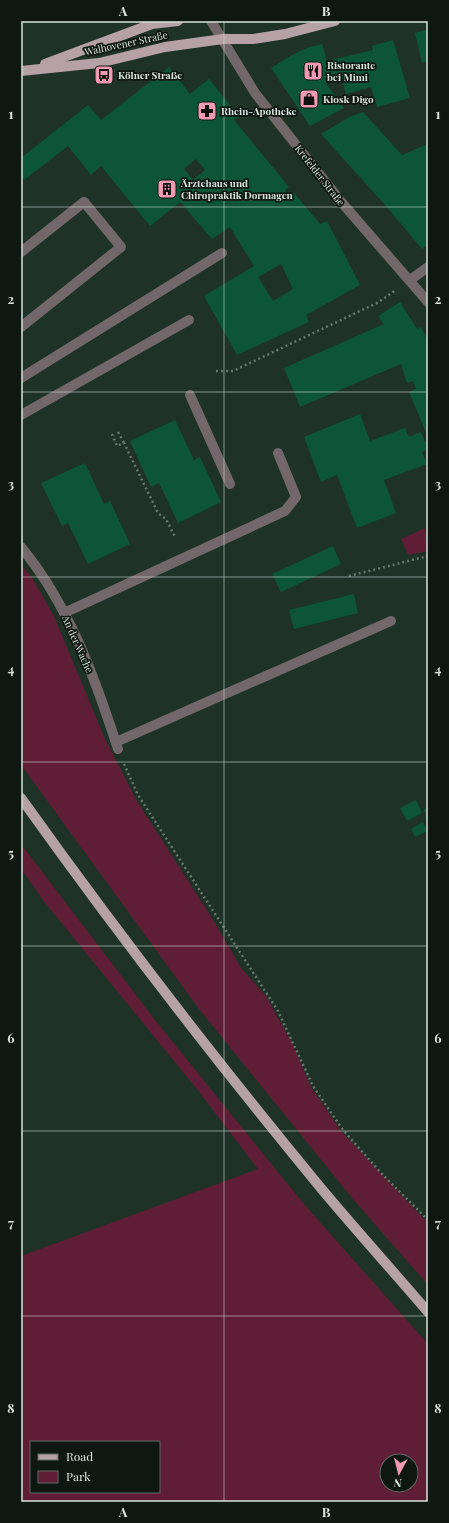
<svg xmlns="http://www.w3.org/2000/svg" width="449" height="1523" viewBox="0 0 449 1523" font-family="'Playfair Display',serif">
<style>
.green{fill:#5f1e36;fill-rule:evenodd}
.building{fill:#0c5539;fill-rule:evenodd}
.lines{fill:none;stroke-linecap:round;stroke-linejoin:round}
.path{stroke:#67786f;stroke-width:2.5;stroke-dasharray:2 3;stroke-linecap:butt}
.minor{stroke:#72676a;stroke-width:10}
.major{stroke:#b6a1a6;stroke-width:10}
.grid{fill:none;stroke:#d8e4dd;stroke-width:1;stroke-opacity:0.55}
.labels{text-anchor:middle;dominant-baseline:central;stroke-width:3.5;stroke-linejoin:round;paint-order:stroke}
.street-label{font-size:10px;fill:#d8e4dd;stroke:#0f1713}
.poi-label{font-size:10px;font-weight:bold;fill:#d8e4dd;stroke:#0f1713;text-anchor:start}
.neatline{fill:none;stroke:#d8e4dd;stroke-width:1.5}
.grid-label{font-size:13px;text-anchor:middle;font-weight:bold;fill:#d8e4dd}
</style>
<rect width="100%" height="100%" fill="#1e3228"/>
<!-- green -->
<g class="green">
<path d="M 425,528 L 428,551 L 408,555 L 401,539 Z"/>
<path d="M 21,565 L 31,576 L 54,616 L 105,739 L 137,801 L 215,923 L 241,968 L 266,996 L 291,1041 L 311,1087 L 341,1131 L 428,1223 L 428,1285 L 352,1198 L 199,1009 L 21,765 Z"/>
<path d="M 21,844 L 155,1020 L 303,1203 L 428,1344 L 428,1502 L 21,1502 L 21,1256 L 258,1169 L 196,1088 L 46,904 L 21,869 ZM 31,1442 L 159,1442 L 159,1492 L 31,1492 ZM 387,1461 L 411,1461 L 411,1485 L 387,1485 Z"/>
</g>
<!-- building -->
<g class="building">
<path d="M 428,29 L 428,61 L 422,63 L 415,33 Z"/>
<path d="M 393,40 L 410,98 L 377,107 L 371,87 L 346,94 L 341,77 L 325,82 L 344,108 L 310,126 L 271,68 L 292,55 L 309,47 L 322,44 L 327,61 L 373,50 L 372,46 Z"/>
<path d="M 169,67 L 190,94 L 209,79 L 239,116 L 234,120 L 289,187 L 285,190 L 290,196 L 294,193 L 320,224 L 327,221 L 360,285 L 306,315 L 309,322 L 237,355 L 204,296 L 254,266 L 230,227 L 212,239 L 180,202 L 150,226 L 101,166 L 91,175 L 68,146 L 24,180 L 21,176 L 21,158 L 88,105 L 101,120 ZM 196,159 L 205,170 L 193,180 L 184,169 ZM 281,264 L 293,289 L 273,301 L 258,277 Z"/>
<path d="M 363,112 L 402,155 L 428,144 L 428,245 L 422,249 L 385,205 L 321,134 L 349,117 Z"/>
<path d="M 400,302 L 417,329 L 421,327 L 428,342 L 428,437 L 409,392 L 416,389 L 413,381 L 407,383 L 401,364 L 300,407 L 284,368 L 384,324 L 378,316 Z"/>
<path d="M 360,414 L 370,441 L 405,428 L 409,437 L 421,432 L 425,442 L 428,440 L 428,449 L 422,452 L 427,464 L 384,480 L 396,513 L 357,528 L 337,475 L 321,482 L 304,437 Z"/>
<path d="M 175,420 L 194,460 L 200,457 L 221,502 L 178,523 L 159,483 L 151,487 L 130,441 Z"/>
<path d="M 85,463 L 104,504 L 110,501 L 130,544 L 88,564 L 68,523 L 62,526 L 41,483 Z"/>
<path d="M 333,546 L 341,564 L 281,592 L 272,574 Z"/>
<path d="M 354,594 L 358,613 L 294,629 L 289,610 Z"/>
<path d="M 416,800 L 422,813 L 407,821 L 400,808 Z"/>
<path d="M 428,808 L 428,823 L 427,823 L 424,809 Z"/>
<path d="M 423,822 L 427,831 L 415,837 L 411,829 Z"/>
</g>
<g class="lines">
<!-- path -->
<g class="path">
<path d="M 216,371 L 233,371 L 377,303 L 396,290"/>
<path d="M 118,432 L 124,443"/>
<path d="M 112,434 L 117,446 L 124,443 L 158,513 L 166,519 L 175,537"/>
<path d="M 349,576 L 428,556"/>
<path d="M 124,764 L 138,795 L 278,1011 L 313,1086 L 343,1130 L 382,1174 L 428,1220"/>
</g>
<!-- minor -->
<g class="minor">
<path d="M 211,21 L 255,93 L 343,204 L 428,302"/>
<path d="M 21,252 L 84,202 L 121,247 L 21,327"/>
<path d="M 410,280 L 428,267"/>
<path d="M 21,378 L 222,253"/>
<path d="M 190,395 L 230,484"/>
<path d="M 21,415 L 189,320"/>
<path d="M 21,547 C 69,605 95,678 118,749"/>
<path d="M 64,613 L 285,511 L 296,497 L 278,453"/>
<path d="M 116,742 L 391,621"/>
</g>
<!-- major -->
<g class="major">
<path d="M 45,64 L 152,24 L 178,21"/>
<path d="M 21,71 L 99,63 L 165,47 L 223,39 L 253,39 L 285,34 L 335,21"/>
<path d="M 21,798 C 116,931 216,1061 320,1187 C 355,1229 392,1270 428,1312"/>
</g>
</g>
<!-- grid -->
<path class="grid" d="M 224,21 L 224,1502M 21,207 L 428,207M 21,392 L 428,392M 21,577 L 428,577M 21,762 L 428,762M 21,946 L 428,946M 21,1131 L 428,1131M 21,1316 L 428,1316"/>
<!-- icons -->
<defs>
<symbol id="restaurant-square" viewBox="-11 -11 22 22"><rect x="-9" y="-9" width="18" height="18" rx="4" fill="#f19ab4" stroke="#0f1713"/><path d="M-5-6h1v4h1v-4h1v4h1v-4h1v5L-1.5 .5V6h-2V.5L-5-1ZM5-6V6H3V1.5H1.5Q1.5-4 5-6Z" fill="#111"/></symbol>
<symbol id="bus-square" viewBox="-11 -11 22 22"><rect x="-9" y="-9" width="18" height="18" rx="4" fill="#f19ab4" stroke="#0f1713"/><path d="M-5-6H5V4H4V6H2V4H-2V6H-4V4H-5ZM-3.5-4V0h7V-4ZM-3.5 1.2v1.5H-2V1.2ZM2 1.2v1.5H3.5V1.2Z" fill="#111"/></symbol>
<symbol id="shop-square" viewBox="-11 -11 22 22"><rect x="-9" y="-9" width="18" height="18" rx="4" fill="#f19ab4" stroke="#0f1713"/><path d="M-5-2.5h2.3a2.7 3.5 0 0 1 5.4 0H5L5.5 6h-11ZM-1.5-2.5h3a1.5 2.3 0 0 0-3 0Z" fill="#111"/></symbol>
<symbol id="pharmacy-square" viewBox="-11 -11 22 22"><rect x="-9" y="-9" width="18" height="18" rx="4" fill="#f19ab4" stroke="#0f1713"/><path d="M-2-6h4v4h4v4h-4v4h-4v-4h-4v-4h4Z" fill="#111"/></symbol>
<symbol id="building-square" viewBox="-11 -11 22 22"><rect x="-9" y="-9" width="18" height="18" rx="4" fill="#f19ab4" stroke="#0f1713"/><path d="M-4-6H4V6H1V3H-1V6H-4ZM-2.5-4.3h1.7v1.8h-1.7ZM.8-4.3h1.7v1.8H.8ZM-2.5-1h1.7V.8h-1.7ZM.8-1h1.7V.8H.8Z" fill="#111"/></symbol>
</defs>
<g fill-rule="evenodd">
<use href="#restaurant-square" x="302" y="60" width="22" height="22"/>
<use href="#bus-square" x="93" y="64" width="22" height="22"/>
<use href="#shop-square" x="298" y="88" width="22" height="22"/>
<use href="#pharmacy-square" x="196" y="100" width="22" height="22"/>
<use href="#building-square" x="156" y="178" width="22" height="22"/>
</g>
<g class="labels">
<!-- street labels -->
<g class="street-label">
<text transform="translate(126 43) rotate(-12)">Walhovener Straße</text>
<text transform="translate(320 175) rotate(52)">Krefelder Straße</text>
<text transform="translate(78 644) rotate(66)">An der Wache</text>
</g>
<!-- poi labels -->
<g class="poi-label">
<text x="327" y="65">Ristorante<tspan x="327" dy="12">bei Mimi</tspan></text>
<text x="118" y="75">Kölner Straße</text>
<text x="323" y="99">Kiosk Digo</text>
<text x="221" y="111">Rhein-Apotheke</text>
<text x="181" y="183">Ärztehaus und<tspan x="181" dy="12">Chiropraktik Dormagen</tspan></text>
</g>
</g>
<!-- border -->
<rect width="449" height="1523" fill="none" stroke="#0f1713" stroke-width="44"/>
<!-- legend -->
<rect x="30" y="1441" width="130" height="52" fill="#0f1713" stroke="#5f6964"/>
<rect x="38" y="1454" width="20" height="6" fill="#b6a1a6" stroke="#5f6964"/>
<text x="66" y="1461" font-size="12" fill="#d8e4dd">Road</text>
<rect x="38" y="1471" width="20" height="12" fill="#5f1e36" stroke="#5f6964"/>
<text x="66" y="1481" font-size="12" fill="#d8e4dd">Park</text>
<!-- north arrow -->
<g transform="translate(399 1473) rotate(187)"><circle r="19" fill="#0f1713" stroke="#5f6964"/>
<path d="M0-3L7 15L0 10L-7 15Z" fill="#f19ab4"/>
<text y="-6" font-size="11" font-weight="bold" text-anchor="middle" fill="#d8e4dd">N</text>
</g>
<rect x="22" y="22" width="405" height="1479" class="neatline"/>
<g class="grid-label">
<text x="123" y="16">A</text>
<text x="326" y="16">B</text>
<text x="11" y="119">1</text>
<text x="438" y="119">1</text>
<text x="11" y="304">2</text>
<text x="438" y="304">2</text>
<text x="11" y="489">3</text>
<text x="438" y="489">3</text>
<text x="11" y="674">4</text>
<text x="438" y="674">4</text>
<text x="11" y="858">5</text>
<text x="438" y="858">5</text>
<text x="11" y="1043">6</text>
<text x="438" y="1043">6</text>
<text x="11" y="1228">7</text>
<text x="438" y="1228">7</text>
<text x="11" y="1413">8</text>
<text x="438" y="1413">8</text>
<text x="123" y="1517">A</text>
<text x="326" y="1517">B</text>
</g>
</svg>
